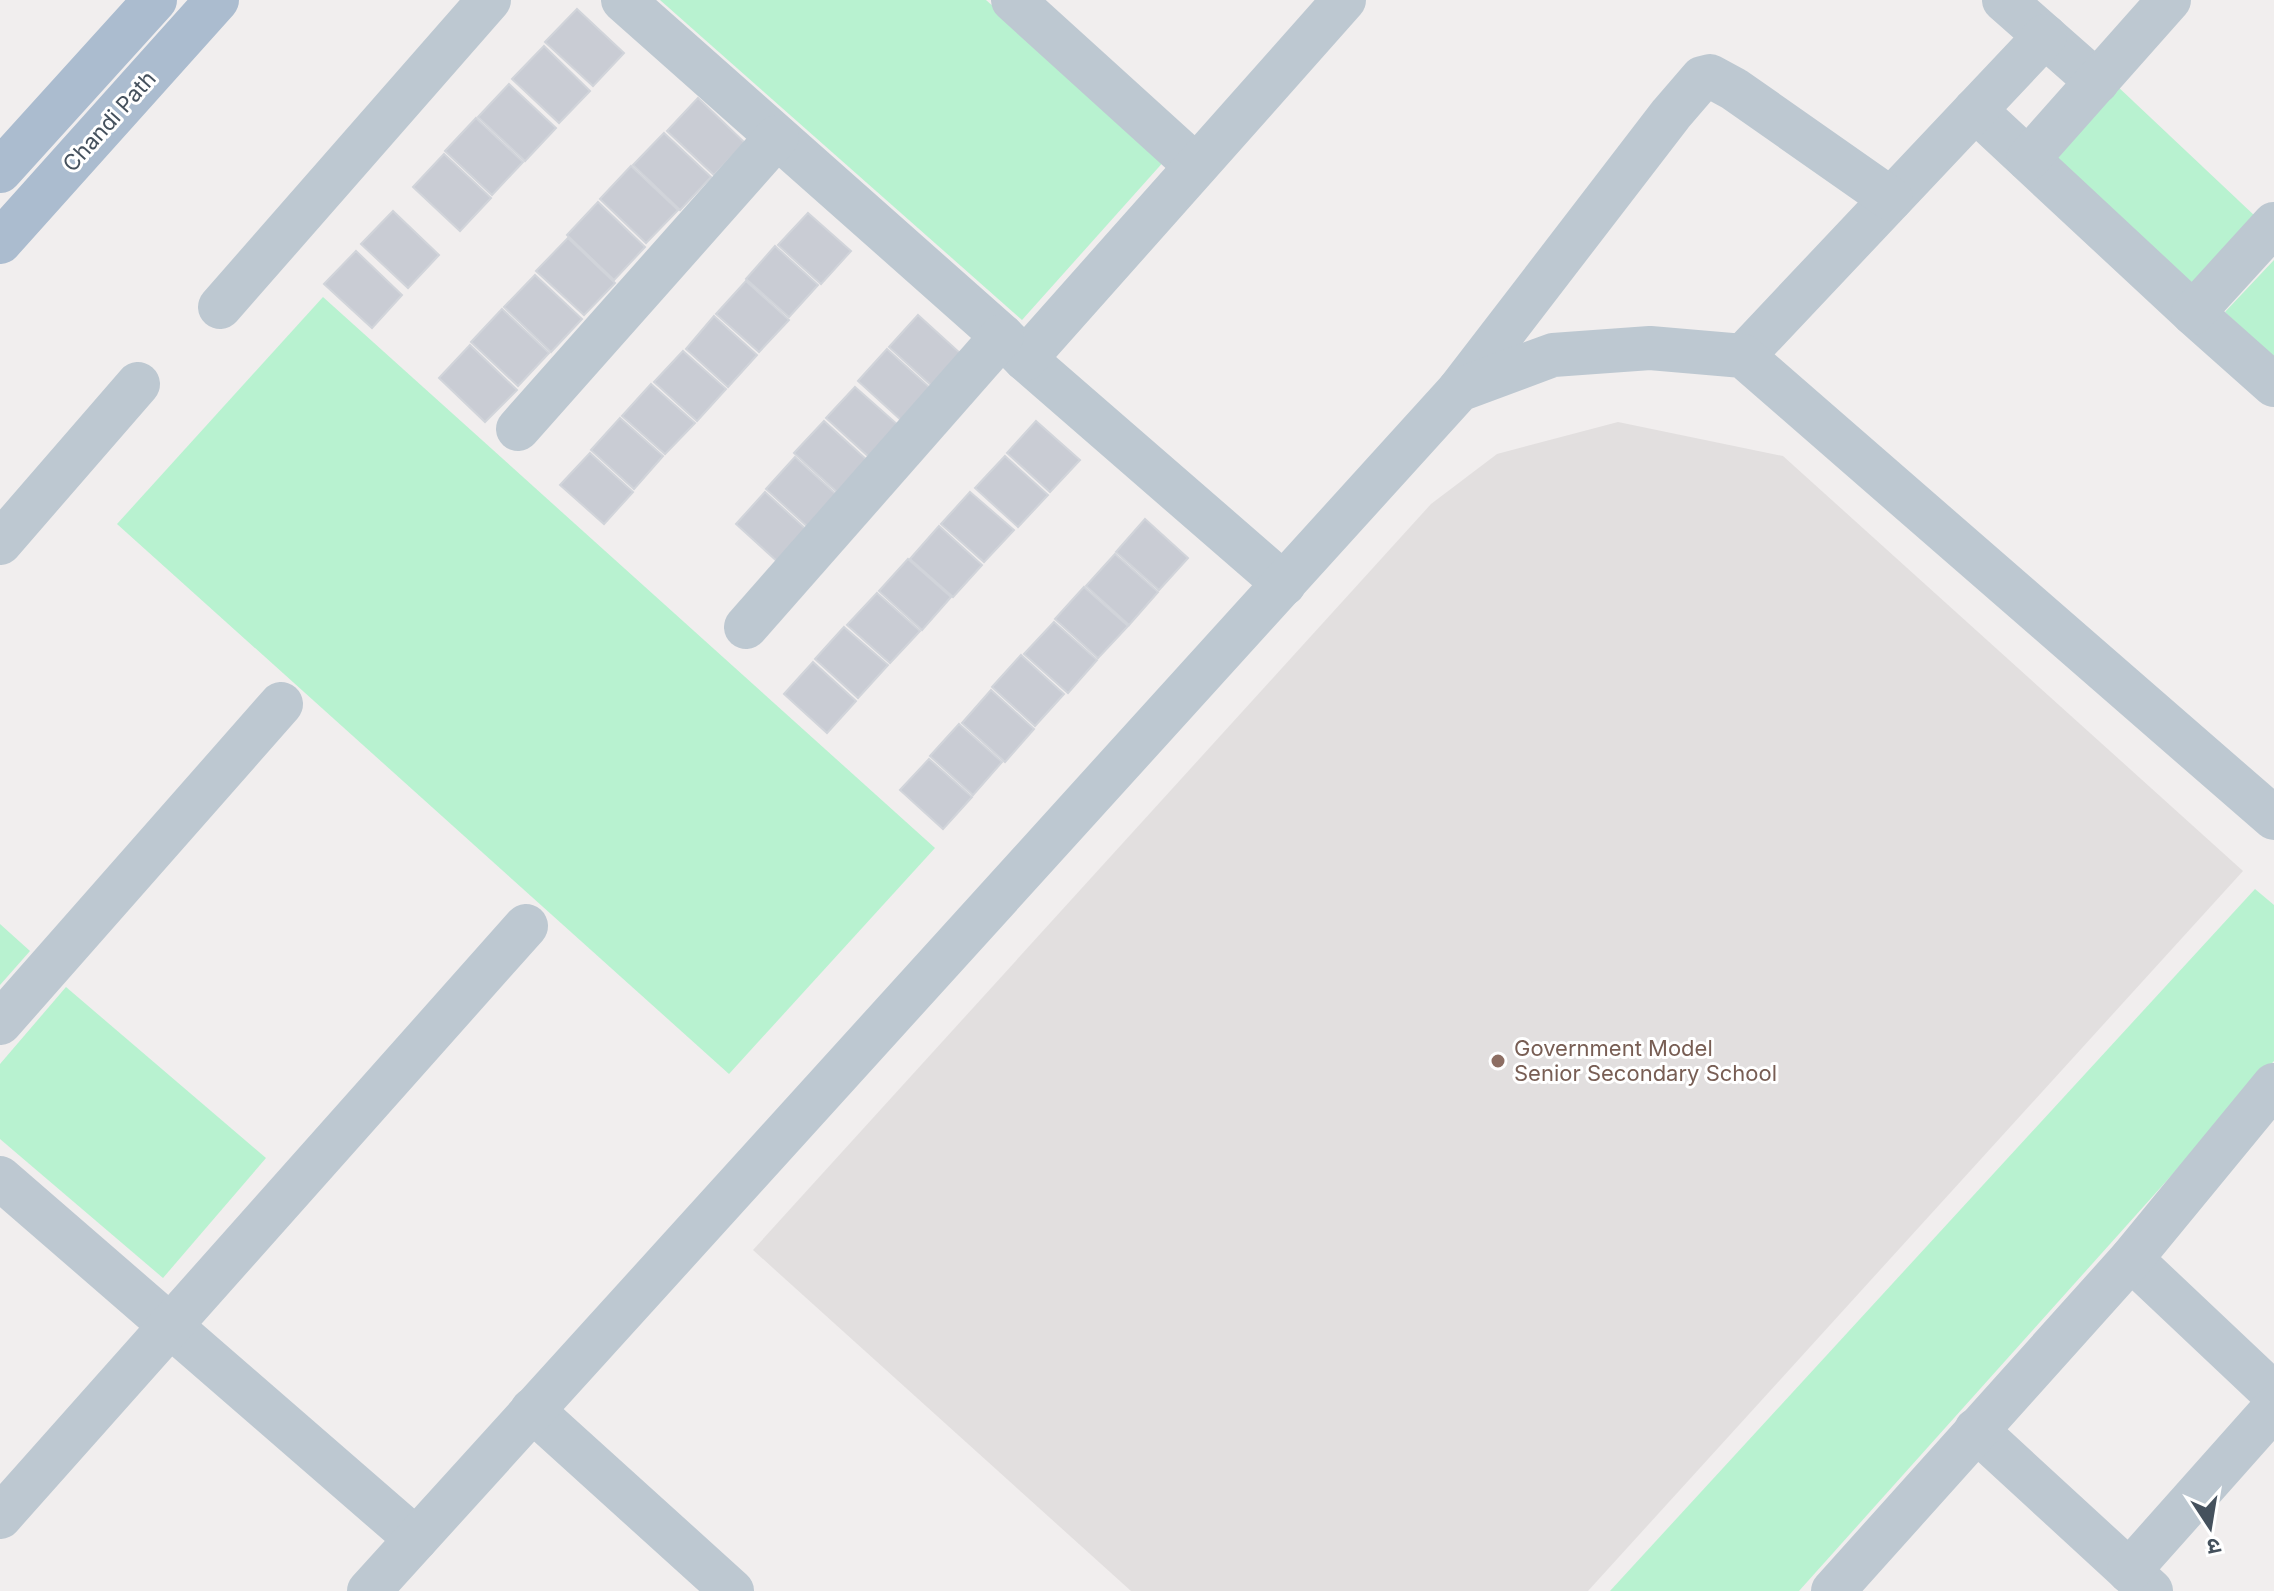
<svg xmlns="http://www.w3.org/2000/svg" width="2274" height="1591" viewBox="0 0 2274 1591" font-family="Inter,'Noto Sans Devanagari',sans-serif">
<style>
.education{fill:#e2dfdf}
.green{fill:#b8f2d0}
.building{fill:#c9ccd4;stroke:#d1d4da;stroke-width:2}
.lines{fill:none;stroke-linecap:round;stroke-linejoin:round}
.minor{stroke:#bdc8d1;stroke-width:44}
.major{stroke:#abbccf;stroke-width:44}
.education-dot{fill:#8d6e63;stroke:#fff;stroke-width:3}
.labels{text-anchor:middle;dominant-baseline:central;stroke-width:6;stroke-linejoin:round;paint-order:stroke}
.street-label{font-size:22px;fill:#45515d;stroke:#fff}
.education-label{font-size:22px;fill:#785e54;stroke:#fff;text-anchor:start}
</style>
<rect width="100%" height="100%" fill="#f1eeee"/>
<!-- education -->
<path class="education" d="M 1618,422 L 1783,456 L 2243,871 L 1588,1591 L 1131,1591 L 753,1250 L 1431,504 L 1497,454 Z"/>
<!-- green -->
<g class="green">
<path d="M 660,0 L 986,0 L 1166,159 L 1022,320 Z"/>
<path d="M 2116,85 L 2256,217 L 2190,286 L 2050,155 Z"/>
<path d="M 2274,260 L 2274,358 L 2225,312 Z"/>
<path d="M 323,297 L 935,848 L 729,1074 L 117,524 Z"/>
<path d="M 2255,889 L 2274,905 L 2274,1061 L 1799,1591 L 1610,1591 Z"/>
<path d="M 0,924 L 30,951 L 0,985 Z"/>
<path d="M 66,987 L 266,1158 L 163,1278 L 0,1139 L 0,1064 Z"/>
</g>
<!-- building -->
<g class="building">
<path d="M 577,9 L 624,53 L 593,86 L 545,42 Z"/>
<path d="M 544,46 L 590,91 L 559,123 L 512,79 Z"/>
<path d="M 509,84 L 556,128 L 525,161 L 478,117 Z"/>
<path d="M 698,98 L 745,143 L 714,175 L 667,131 Z"/>
<path d="M 476,118 L 523,162 L 492,195 L 445,151 Z"/>
<path d="M 664,133 L 711,177 L 680,210 L 633,165 Z"/>
<path d="M 444,154 L 491,198 L 460,231 L 413,187 Z"/>
<path d="M 631,166 L 678,210 L 646,243 L 600,199 Z"/>
<path d="M 598,202 L 645,247 L 614,280 L 567,235 Z"/>
<path d="M 393,211 L 439,255 L 408,288 L 361,244 Z"/>
<path d="M 808,213 L 851,251 L 821,284 L 778,245 Z"/>
<path d="M 568,238 L 615,283 L 584,315 L 536,271 Z"/>
<path d="M 775,246 L 818,285 L 789,317 L 746,279 Z"/>
<path d="M 356,251 L 402,295 L 372,328 L 324,284 Z"/>
<path d="M 535,275 L 582,319 L 551,352 L 504,307 Z"/>
<path d="M 746,281 L 789,320 L 759,352 L 716,314 Z"/>
<path d="M 502,309 L 549,353 L 518,386 L 471,342 Z"/>
<path d="M 918,315 L 961,354 L 932,386 L 889,347 Z"/>
<path d="M 714,316 L 757,355 L 728,387 L 686,349 Z"/>
<path d="M 470,345 L 517,390 L 485,422 L 439,378 Z"/>
<path d="M 887,349 L 930,388 L 901,420 L 858,381 Z"/>
<path d="M 683,351 L 726,389 L 697,421 L 654,382 Z"/>
<path d="M 651,384 L 695,423 L 665,454 L 622,416 Z"/>
<path d="M 855,387 L 898,425 L 869,457 L 826,418 Z"/>
<path d="M 620,418 L 663,456 L 634,489 L 591,450 Z"/>
<path d="M 824,421 L 867,460 L 837,492 L 794,453 Z"/>
<path d="M 1036,421 L 1080,460 L 1050,492 L 1007,453 Z"/>
<path d="M 590,453 L 633,492 L 604,524 L 560,485 Z"/>
<path d="M 1005,456 L 1048,495 L 1018,527 L 975,488 Z"/>
<path d="M 795,457 L 838,496 L 809,528 L 766,489 Z"/>
<path d="M 765,492 L 808,531 L 779,563 L 736,524 Z"/>
<path d="M 970,492 L 1014,530 L 984,562 L 941,524 Z"/>
<path d="M 1145,519 L 1188,558 L 1159,590 L 1116,552 Z"/>
<path d="M 939,526 L 982,565 L 953,597 L 910,559 Z"/>
<path d="M 1115,554 L 1158,592 L 1129,625 L 1086,586 Z"/>
<path d="M 908,559 L 951,597 L 922,630 L 879,591 Z"/>
<path d="M 1084,587 L 1128,626 L 1098,658 L 1055,619 Z"/>
<path d="M 877,593 L 920,631 L 890,663 L 847,625 Z"/>
<path d="M 1054,622 L 1097,660 L 1068,693 L 1024,654 Z"/>
<path d="M 844,627 L 888,665 L 858,698 L 815,659 Z"/>
<path d="M 1021,655 L 1064,694 L 1035,726 L 992,687 Z"/>
<path d="M 813,662 L 856,701 L 827,733 L 784,694 Z"/>
<path d="M 991,690 L 1034,729 L 1005,762 L 962,723 Z"/>
<path d="M 959,724 L 1002,762 L 973,795 L 930,756 Z"/>
<path d="M 929,759 L 972,797 L 943,829 L 900,790 Z"/>
</g>
<g class="lines">
<!-- minor -->
<g class="minor">
<path d="M 623,0 L 1002,336 L 1025,359 L 1284,584"/>
<path d="M 1013,0 L 1196,166"/>
<path d="M 2004,0 L 2097,82"/>
<path d="M 1975,110 L 2193,313 L 2274,385"/>
<path d="M 2028,159 L 2169,0"/>
<path d="M 220,307 L 489,0"/>
<path d="M 2193,313 L 2274,224"/>
<path d="M 1743,356 L 2045,36"/>
<path d="M 1025,359 L 1344,0"/>
<path d="M 1459,390 L 1671,114 L 1702,78 L 1710,76 L 1734,89 L 1891,199"/>
<path d="M 518,429 L 777,137"/>
<path d="M 0,543 L 138,384"/>
<path d="M 746,627 L 1002,336"/>
<path d="M 0,1023 L 281,704"/>
<path d="M 0,1178 L 416,1539"/>
<path d="M 2131,1259 L 2274,1394"/>
<path d="M 532,1410 L 732,1591"/>
<path d="M 1976,1430 L 2151,1591"/>
<path d="M 0,1517 L 526,926"/>
<path d="M 2129,1571 L 2274,1408"/>
<path d="M 369,1591 L 1459,390 L 1553,355 L 1650,348 L 1743,356 L 2274,818"/>
<path d="M 1833,1591 L 2131,1259 L 2274,1085"/>
</g>
<!-- major -->
<g class="major">
<path d="M 0,171 L 155,0"/>
<path d="M 0,242 L 217,0"/>
</g>
</g>
<!-- markers -->
<circle class="education-dot" cx="1498" cy="1061" r="8"/>
<g class="labels">
<!-- street labels -->
<g class="street-label">
<text transform="translate(109 121) rotate(-48)">Chandi Path</text>
</g>
<!-- education labels -->
<g class="education-label">
<text x="1514" y="1048">Government Model<tspan x="1514" dy="25">Senior Secondary School</tspan></text>
</g>
</g>
<!-- north arrow -->
<g transform="translate(2210 1527) rotate(168)" stroke="#ffffff" stroke-width="6" paint-order="stroke">
<path d="M0-6L14 30L0 20L-14 30Z" fill="#45515d"/>
<text y="-12" font-size="22" font-weight="bold" text-anchor="middle" fill="#45515d">उ</text>
</g>
</svg>
